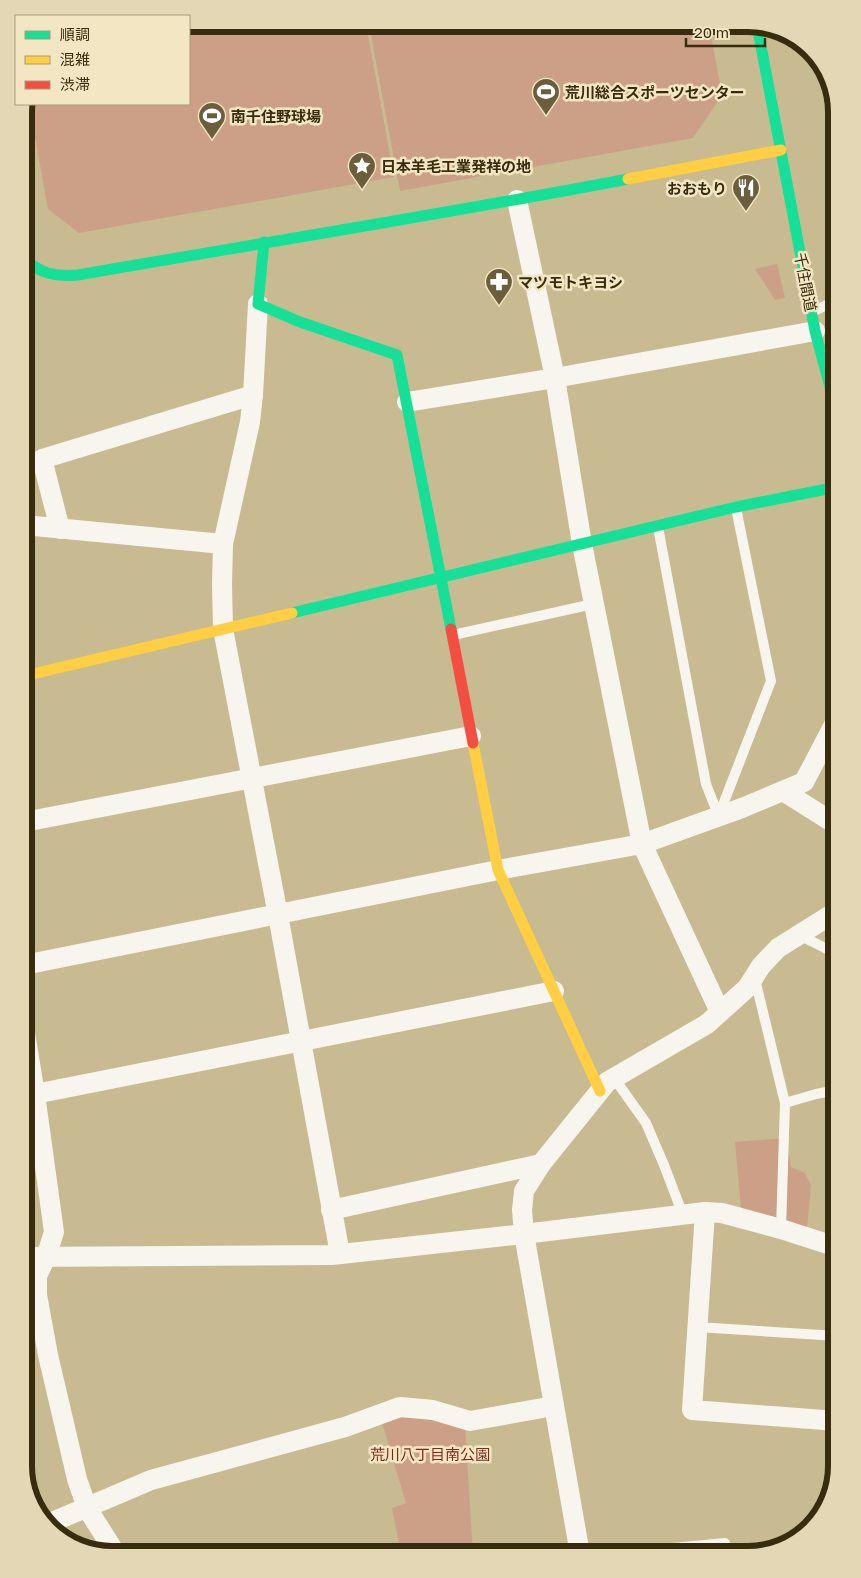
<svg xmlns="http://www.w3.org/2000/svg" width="861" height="1578" viewBox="0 0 861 1578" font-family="'Golos Text','Noto Sans JP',sans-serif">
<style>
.green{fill:#cba087}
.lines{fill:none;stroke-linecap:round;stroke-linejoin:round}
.lane{stroke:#f7f5ee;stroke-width:10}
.street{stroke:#f7f5ee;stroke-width:20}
.fast{stroke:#16e098;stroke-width:11}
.slow{stroke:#ffcf43;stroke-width:11}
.jam{stroke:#f24e42;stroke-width:11}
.labels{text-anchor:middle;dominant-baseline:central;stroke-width:5;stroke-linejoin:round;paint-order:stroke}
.poi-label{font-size:15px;font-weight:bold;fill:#372d0e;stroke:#f3e6c3;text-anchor:start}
.street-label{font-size:15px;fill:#372d0e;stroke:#f3e6c3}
.park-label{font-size:15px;fill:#7e291c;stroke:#f3e6c3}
.rim{fill:none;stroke:#372d0e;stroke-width:6}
</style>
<rect width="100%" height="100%" fill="#c8ba91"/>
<!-- green -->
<g class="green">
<path d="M 189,24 L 366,24 L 394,177 L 79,233 L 48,209 L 29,104 L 189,104 Z"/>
<path d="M 369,24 L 709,24 L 722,95 L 693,138 L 400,191 Z"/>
<path d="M 777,264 L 785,298 L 775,300 L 755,269 Z"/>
<path d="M 786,1138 L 791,1167 L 805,1173 L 811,1185 L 807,1228 L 741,1209 L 735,1142 Z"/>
<path d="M 402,1413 L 465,1426 L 473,1554 L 401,1554 L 392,1508 L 406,1503 L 381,1419 Z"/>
</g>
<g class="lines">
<!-- lane -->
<g class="lane">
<path d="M 812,312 L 837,300"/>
<path d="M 658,527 L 706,784 L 719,817"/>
<path d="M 453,635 L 593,604"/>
<path d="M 719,815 L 771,681 L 736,508"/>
<path d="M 799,935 L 837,954"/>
<path d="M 755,979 L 785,1103 L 781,1229"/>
<path d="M 614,1078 L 646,1123 L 664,1165 L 683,1215"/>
<path d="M 785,1103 L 816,1094 L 837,1090"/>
<path d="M 697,1327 L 837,1336"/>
<path d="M 772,1550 L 771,1547 L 785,1546"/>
<path d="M 609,1554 L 725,1543"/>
</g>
<!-- street -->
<g class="street">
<path d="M 517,200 L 555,378 L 582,544 L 642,844 L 720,1012"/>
<path d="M 258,304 L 253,395 L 250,422 L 223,544 L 222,584 L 223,629 L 278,915 L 340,1254"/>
<path d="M 407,402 L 555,378 L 815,331"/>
<path d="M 24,525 L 223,544"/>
<path d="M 60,529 L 42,459 L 253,395"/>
<path d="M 783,791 L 837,825"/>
<path d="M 24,822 L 471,736"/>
<path d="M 24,965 L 498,870 L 642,844 L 742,808 L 804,782 L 837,719"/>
<path d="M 24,1027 L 35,1094 L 54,1232 L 46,1257 L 37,1276 L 37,1295 L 48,1355 L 77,1479 L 87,1508 L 116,1554"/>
<path d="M 24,1095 L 35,1094 L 554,991"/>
<path d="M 331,1210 L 541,1164"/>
<path d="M 705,1212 L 692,1410 L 837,1421"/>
<path d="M 24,1257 L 332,1255 L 524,1234 L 705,1212 L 722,1213 L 781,1229 L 837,1247"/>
<path d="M 50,1523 L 151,1480 L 345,1427 L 400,1407 L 433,1410 L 470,1421 L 554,1406"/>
<path d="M 580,1554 L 524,1234 L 522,1210 L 524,1191 L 541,1164 L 607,1082 L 707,1024 L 747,988 L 761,966 L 778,948 L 837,911"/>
</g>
<!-- fast -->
<g class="fast">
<path d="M 757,25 L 815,331 L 837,413"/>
<path d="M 264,242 L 258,304 L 300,322 L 397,355 L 451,629"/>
<path d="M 24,258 C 40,274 56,277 78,275 C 261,243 445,214 628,179"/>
<path d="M 292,613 L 736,507 L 837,487"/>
</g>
<!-- slow -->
<g class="slow">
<path d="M 628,179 L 781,150"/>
<path d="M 24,676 L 292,613"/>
<path d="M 473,743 L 498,870 L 600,1091"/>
</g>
<!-- jam -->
<path class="jam" d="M 451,629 L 473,743"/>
</g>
<!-- icons -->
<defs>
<symbol id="stadium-pin" viewBox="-11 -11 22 30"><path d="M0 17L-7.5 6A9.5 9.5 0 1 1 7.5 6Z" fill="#6a5e3c" stroke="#f3e6c3"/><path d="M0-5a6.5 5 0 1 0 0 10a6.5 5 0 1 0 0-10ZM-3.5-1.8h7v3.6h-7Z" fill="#fff"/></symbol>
<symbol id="sight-pin" viewBox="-11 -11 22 30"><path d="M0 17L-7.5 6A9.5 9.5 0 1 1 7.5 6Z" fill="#6a5e3c" stroke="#f3e6c3"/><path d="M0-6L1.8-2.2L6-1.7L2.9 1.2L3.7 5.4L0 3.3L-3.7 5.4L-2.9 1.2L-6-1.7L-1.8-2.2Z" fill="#fff"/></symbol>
<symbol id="restaurant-pin" viewBox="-11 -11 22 30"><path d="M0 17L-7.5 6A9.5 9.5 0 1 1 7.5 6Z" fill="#6a5e3c" stroke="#f3e6c3"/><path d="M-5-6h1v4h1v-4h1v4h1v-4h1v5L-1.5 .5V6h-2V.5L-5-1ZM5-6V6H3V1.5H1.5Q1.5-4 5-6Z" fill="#fff"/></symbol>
<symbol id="pharmacy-pin" viewBox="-11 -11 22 30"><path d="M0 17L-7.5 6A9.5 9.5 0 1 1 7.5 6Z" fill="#6a5e3c" stroke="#f3e6c3"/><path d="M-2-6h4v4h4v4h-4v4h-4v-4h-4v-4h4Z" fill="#fff"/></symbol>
</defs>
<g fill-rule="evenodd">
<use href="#stadium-pin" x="530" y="76" width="32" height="43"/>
<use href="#stadium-pin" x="196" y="100" width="32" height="43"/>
<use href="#sight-pin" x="346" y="150" width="32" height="43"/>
<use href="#restaurant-pin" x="730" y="172" width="32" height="43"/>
<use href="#pharmacy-pin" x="483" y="266" width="32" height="43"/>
</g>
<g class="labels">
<!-- poi labels -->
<g class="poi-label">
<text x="565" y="92">荒川総合スポーツセンター</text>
<text x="231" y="116">南千住野球場</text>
<text x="381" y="166">日本羊毛工業発祥の地</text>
<text x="727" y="188" text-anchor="end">おおもり</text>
<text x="518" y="282">マツモトキヨシ</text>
</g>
<!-- street labels -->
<g class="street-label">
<text transform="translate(806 282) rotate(79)">千住間道</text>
</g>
<!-- park labels -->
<g class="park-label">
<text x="430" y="1454">荒川八丁目南公園</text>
</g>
</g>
<!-- crop -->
<path d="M0 0H861V1578H0ZM112 32H748A80 80 0 0 1 828 112V1466A80 80 0 0 1 748 1546H112A80 80 0 0 1 32 1466V112A80 80 0 0 1 112 32Z" fill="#e4d7b5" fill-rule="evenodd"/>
<path class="rim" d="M112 32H748A80 80 0 0 1 828 112V1466A80 80 0 0 1 748 1546H112A80 80 0 0 1 32 1466V112A80 80 0 0 1 112 32Z"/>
<!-- legend -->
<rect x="15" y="15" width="175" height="90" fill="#f3e6c3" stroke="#a89c7b"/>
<rect x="25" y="31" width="25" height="8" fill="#16e098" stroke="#a89c7b"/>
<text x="60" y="40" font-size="15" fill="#372d0e">順調</text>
<rect x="25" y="56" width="25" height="8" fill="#ffcf43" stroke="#a89c7b"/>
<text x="60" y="65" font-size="15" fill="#372d0e">混雑</text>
<rect x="25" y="81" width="25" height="8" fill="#f24e42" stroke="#a89c7b"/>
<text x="60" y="90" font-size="15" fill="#372d0e">渋滞</text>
<!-- scale -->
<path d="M686 38v8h79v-8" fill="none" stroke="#372d0e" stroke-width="2.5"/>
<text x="694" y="38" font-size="15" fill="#372d0e" stroke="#f3e6c3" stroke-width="4" paint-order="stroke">20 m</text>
</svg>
